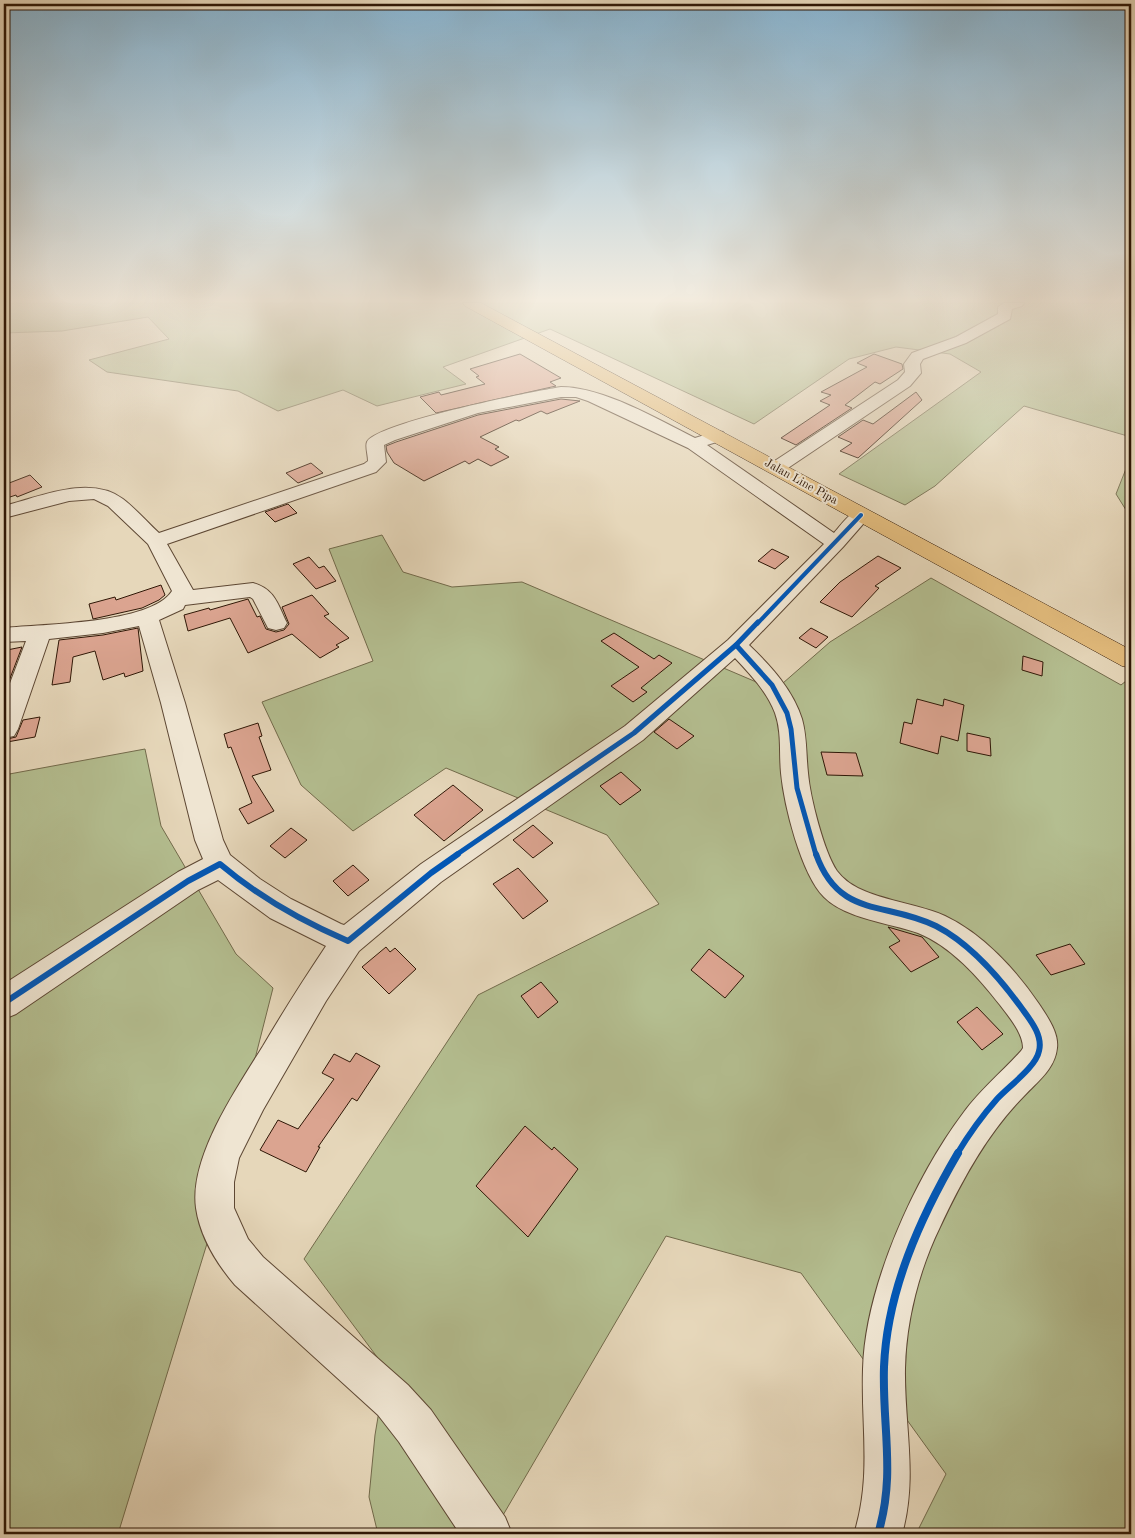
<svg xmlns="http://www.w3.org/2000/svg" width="1135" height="1538" viewBox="0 0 1135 1538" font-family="'Old Standard TT',serif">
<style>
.green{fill:#b4be90;stroke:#726a4b}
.building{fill:#dba490;stroke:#2f1706}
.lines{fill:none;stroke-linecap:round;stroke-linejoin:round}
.minor-casing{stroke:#5d4733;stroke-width:2}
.major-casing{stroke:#2f1706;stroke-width:1}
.minor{fill:#efe5d2;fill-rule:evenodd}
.major{fill:#e3bc7d;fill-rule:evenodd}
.cycleway-far3-casing{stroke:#efe5d2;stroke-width:6}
.cycleway-far2-casing{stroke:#efe5d2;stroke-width:8}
.cycleway-far1-casing{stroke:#efe5d2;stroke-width:9}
.cycleway-casing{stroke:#efe5d2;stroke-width:11}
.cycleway-far3{stroke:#0057b8;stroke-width:4}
.cycleway-far2{stroke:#0057b8;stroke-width:5}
.cycleway-far1{stroke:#0057b8;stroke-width:6}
.cycleway{stroke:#0057b8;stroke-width:8}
.labels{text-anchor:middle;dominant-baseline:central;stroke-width:4;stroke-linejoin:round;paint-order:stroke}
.far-street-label{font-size:12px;fill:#2f1706;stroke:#efe5d2}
</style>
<rect width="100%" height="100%" fill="#e6d7ba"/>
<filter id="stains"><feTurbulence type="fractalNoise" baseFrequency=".004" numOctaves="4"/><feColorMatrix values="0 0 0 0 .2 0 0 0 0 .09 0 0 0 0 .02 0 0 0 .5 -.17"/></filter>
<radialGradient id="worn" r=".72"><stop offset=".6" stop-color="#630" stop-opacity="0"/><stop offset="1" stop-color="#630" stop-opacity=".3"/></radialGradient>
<!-- green -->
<g class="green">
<path d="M 4,303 L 1131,303 L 1131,437 L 1024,406 L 935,486 L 905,505 L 839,474 L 981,372 L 950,354 L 896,347 L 849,359 L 754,424 L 550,329 L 443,367 L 466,384 L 377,406 L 343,390 L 278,411 L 238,391 L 107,372 L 89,360 L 169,339 L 148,317 L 62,331 L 4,333 Z"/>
<path d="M 1131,456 L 1131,518 L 1116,494 Z"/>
<path d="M 382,535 L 403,572 L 452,587 L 522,582 L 775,690 L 830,642 L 931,578 L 1121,685 L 1131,677 L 1131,1534 L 916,1534 L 946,1474 L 801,1273 L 666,1236 L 492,1534 L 378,1534 L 369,1497 L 375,1435 L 386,1369 L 304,1259 L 478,995 L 659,904 L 607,835 L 446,768 L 353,831 L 301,785 L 262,702 L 373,661 L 329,549 Z"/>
<path d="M 145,749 L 161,826 L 236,954 L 273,988 L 213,1224 L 118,1534 L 4,1534 L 4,775 Z"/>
</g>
<!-- building -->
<g class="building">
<path d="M 520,354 L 561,378 L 550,382 L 556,386 L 436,413 L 420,397 L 439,392 L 441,395 L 485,384 L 476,377 L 479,376 L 470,369 Z"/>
<path d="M 874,354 L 902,364 L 903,369 L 880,384 L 875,382 L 845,405 L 852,408 L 796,445 L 781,438 L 830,405 L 820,401 L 831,395 L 821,392 L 867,367 L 857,363 Z"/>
<path d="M 916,392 L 922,400 L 858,458 L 840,451 L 852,443 L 838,437 L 863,420 L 873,424 Z"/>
<path d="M 561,399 L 580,401 L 547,414 L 541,411 L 519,421 L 516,420 L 480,437 L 499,447 L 495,449 L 509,457 L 491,466 L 478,459 L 469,464 L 465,461 L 424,481 L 394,463 L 387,452 L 386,446 L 396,442 L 478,415 Z"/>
<path d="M 311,463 L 323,473 L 298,483 L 286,473 Z"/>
<path d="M 30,475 L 42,487 L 17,497 L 16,495 L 4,499 L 4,485 Z"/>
<path d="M 288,504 L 297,513 L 275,522 L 265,512 Z"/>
<path d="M 772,549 L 789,557 L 775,569 L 758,561 Z"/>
<path d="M 878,556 L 901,568 L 875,586 L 879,588 L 852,617 L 820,602 L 840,582 Z"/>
<path d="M 309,557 L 319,568 L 324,566 L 336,581 L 316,589 L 293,564 Z"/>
<path d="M 161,585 L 165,595 L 159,600 L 142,608 L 93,619 L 89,604 L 115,597 L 116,600 Z"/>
<path d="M 312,595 L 329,614 L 324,616 L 349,638 L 336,645 L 339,647 L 320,658 L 292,634 L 248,653 L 230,618 L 188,631 L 184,615 L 209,608 L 210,610 L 248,599 L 257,617 L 260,616 L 266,629 L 276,632 L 284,630 L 289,624 L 282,607 Z"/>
<path d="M 138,628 L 143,671 L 125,677 L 124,673 L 103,680 L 95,651 L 73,657 L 70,682 L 52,685 L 59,640 L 103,635 Z"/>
<path d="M 811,628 L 828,637 L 816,648 L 799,638 Z"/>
<path d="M 614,633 L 654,659 L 659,655 L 672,663 L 641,688 L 647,692 L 633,702 L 611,686 L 639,667 L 601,641 Z"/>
<path d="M 22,647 L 4,694 L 4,665 L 7,650 Z"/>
<path d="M 1023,656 L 1043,662 L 1042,676 L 1022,670 Z"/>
<path d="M 917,699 L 943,706 L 944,699 L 964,705 L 958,741 L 941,736 L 938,754 L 900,743 L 904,722 L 912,724 Z"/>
<path d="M 40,717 L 35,737 L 7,742 L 7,739 L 16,737 L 23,720 Z"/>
<path d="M 669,719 L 694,736 L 677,749 L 654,732 Z"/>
<path d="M 258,723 L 262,736 L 259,737 L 271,770 L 252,776 L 274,811 L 248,824 L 239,809 L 252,803 L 231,747 L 228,748 L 224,734 Z"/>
<path d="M 967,733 L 990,738 L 991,756 L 967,751 Z"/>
<path d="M 821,752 L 856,753 L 863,776 L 827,775 Z"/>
<path d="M 621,772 L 641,790 L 620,805 L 600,786 Z"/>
<path d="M 453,785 L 483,810 L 444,841 L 414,815 Z"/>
<path d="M 533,825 L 553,843 L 533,858 L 513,840 Z"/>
<path d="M 291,828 L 307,840 L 285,858 L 270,846 Z"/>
<path d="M 353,865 L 369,880 L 348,896 L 333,881 Z"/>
<path d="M 518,868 L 548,901 L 523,919 L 493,884 Z"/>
<path d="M 888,927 L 922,937 L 939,957 L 911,972 L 889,947 L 900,941 Z"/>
<path d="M 1070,944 L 1085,964 L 1051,975 L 1036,955 Z"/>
<path d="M 386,947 L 390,952 L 395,948 L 416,969 L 389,994 L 362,967 Z"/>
<path d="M 709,949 L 744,976 L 725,998 L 691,970 Z"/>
<path d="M 541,982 L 558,1002 L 538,1018 L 521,996 Z"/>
<path d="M 977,1007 L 1003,1034 L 982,1050 L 957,1022 Z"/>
<path d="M 356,1053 L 380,1066 L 357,1101 L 352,1098 L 318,1147 L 320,1147 L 306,1172 L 260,1150 L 278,1120 L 298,1129 L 334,1079 L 322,1073 L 334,1054 L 350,1062 Z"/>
<path d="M 525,1126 L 552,1150 L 554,1147 L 578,1169 L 528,1237 L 476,1186 Z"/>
</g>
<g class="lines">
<defs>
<g id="minor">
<path d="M 1004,303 L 1024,303 L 1022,306 L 1012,309 L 1010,319 L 966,343 L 923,359 L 920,364 L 921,373 L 910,386 L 782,472 L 776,473 L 770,472 L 767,468 L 770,464 L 898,380 L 905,372 L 904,364 L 912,353 L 956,337 L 998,314 L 998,307 Z"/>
<path d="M 561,387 C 603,387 657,419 695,438 L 717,431 L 723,432 L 726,436 L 723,440 L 707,445 L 834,533 C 844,522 852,507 868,511 L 871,515 L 843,547 L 749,645 C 771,666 793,690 802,719 C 807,737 806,755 808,773 C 810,797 824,852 837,871 C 858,900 914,901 945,916 C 983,934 1016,970 1039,1004 C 1047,1016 1059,1033 1057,1048 C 1055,1069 1037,1082 1024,1096 C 987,1134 962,1180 940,1227 C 919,1270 906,1321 905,1368 C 904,1426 918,1477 902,1534 L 854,1534 C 872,1476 861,1428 863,1369 C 865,1287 915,1177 964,1112 C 981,1089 1002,1072 1021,1051 L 1023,1048 C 1023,1033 1009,1017 1000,1005 C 979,978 951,946 918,933 C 890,923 846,919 824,897 C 801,874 784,805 781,773 C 779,753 782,732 775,713 C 767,692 751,675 735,658 L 643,740 L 441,882 L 359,951 L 326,1001 L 263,1110 L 239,1158 L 234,1182 L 234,1208 L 248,1239 L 263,1257 L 408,1385 L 431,1410 L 505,1517 L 512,1534 L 460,1534 L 399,1442 L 378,1415 L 235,1285 C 217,1264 200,1236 196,1208 C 189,1157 237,1088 263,1046 C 283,1012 304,979 326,946 L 270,918 L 218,880 L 198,890 L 16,1014 L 4,1019 L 4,984 L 178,872 L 203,859 L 195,840 L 161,703 L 139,626 L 103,633 L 49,639 L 18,729 L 14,736 L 4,738 L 4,699 L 26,641 L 4,642 L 4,628 C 42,624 151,624 172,591 L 148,544 L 108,506 L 94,499 L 69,501 L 4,518 L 4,506 C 39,497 90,474 123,499 C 136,509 147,522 159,533 L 364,464 L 368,461 C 368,455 365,446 367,442 C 376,423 534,391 561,387 ZM 561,397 L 576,397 L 588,401 L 688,448 L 824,544 L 728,640 L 625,726 L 421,864 L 344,925 L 341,924 L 291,899 L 260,879 L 230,855 L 223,840 L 185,703 L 159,620 L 183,609 L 185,605 L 250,597 L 253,599 L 268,628 L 276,630 L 284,628 L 287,623 C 278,605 275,589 253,583 L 193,590 L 167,544 L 376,472 L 386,462 L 384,445 L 395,440 L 478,413 Z"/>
</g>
<path id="major" d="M 463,303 L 481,303 L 1131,650 L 1131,668 L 1122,666 L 465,306 Z"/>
</defs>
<!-- minor casing -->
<use href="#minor" class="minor-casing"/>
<!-- major casing -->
<use href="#major" class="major-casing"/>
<!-- minor -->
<use href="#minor" class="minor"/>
<!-- major -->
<use href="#major" class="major"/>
<defs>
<path id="cycleway-far3" d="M 757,624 L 861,515"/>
<g id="cycleway-far2">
<path d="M 736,645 L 772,685 L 787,713 L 791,729 L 797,788 L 816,855"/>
<path d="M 456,855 L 634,733 L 736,645 L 758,622"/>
</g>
<g id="cycleway-far1">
<path d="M 816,854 C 839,919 886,901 936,926 C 971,944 1000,978 1023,1010 C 1031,1021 1043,1036 1039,1051 C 1036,1067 1009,1086 997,1099 C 982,1116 969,1134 957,1154"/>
<path d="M 4,1003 L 188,881 L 220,864 C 259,897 301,921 348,941 L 431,873 L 458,854"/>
</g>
<path id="cycleway" d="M 878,1534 C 896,1474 882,1427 884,1367 C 887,1291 920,1218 958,1153"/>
</defs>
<!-- cycleway-far3 casing -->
<use href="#cycleway-far3" class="cycleway-far3-casing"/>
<!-- cycleway-far2 casing -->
<use href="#cycleway-far2" class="cycleway-far2-casing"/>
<!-- cycleway-far1 casing -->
<use href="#cycleway-far1" class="cycleway-far1-casing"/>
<!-- cycleway casing -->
<use href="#cycleway" class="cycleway-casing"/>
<!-- cycleway-far3 -->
<use href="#cycleway-far3" class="cycleway-far3"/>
<!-- cycleway-far2 -->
<use href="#cycleway-far2" class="cycleway-far2"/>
<!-- cycleway-far1 -->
<use href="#cycleway-far1" class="cycleway-far1"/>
<!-- cycleway -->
<use href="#cycleway" class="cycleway"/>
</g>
<!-- sky -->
<linearGradient id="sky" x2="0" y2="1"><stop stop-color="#88b6d4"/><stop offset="0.58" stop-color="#f4ede0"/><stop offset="1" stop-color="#f4ede0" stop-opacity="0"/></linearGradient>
<rect width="1135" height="518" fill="url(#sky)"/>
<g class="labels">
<!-- far-street labels -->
<g class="far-street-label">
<text transform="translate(801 482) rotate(29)">Jalan Line Pipa</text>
</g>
</g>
<!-- margin -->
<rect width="1135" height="1538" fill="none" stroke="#e6d7ba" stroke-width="20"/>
<rect x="5" y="5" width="1125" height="1528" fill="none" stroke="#2f1706" stroke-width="2.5"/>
<rect x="10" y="10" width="1115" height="1518" fill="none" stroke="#2f1706"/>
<rect width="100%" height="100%" filter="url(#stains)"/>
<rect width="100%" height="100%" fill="url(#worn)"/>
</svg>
